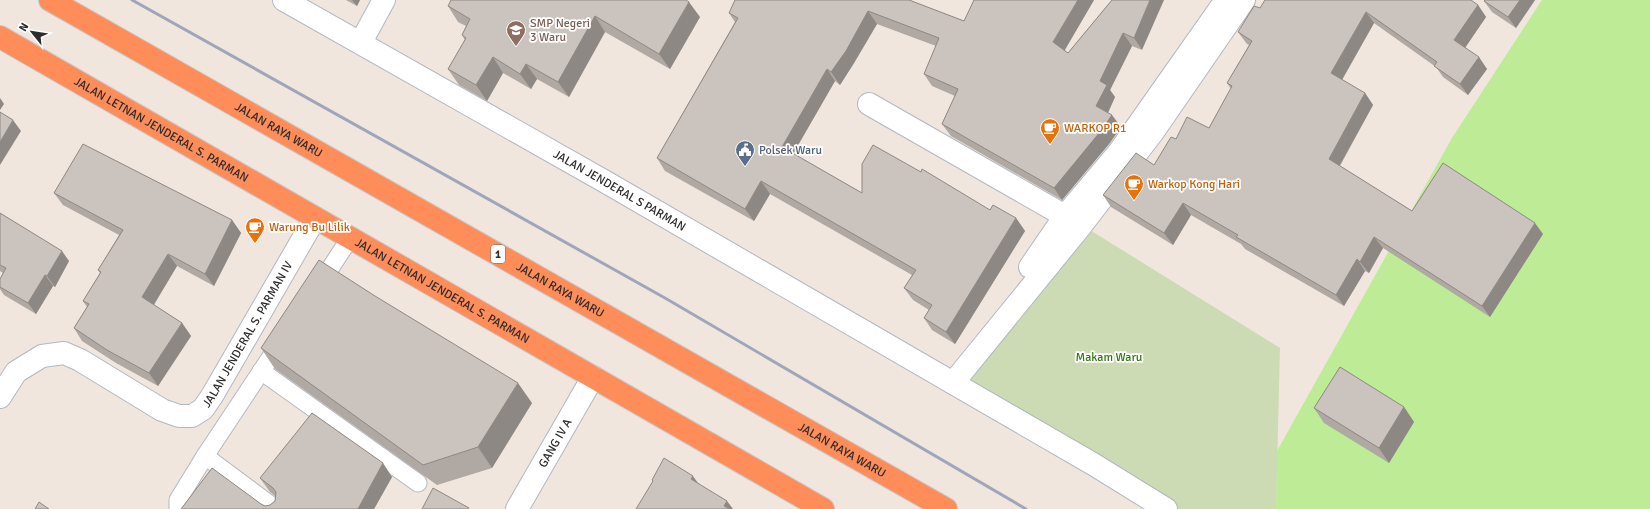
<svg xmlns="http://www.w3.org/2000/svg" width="1650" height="509" viewBox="0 0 1650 509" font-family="Signika,sans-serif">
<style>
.green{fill:#bdeb96}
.cemetery{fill:#ccdbb3}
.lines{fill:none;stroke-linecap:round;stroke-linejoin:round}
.lane-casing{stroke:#b2b7c2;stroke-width:19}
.street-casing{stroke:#b2b7c2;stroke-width:24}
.highway-casing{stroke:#c8c8c8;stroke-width:24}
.lane{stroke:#fff;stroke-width:17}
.street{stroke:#fff;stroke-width:22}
.highway{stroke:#ff8d5a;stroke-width:22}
.rail{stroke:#a0a6b9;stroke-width:3}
.wall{fill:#afa8a3}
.shaded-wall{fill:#8e8884}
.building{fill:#cbc3bd;stroke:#8e8884}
.labels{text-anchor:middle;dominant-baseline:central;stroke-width:3.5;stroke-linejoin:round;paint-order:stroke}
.shield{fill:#fff;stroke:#6c6c6c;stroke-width:1}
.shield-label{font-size:11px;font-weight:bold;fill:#2d2d2d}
.education-label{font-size:12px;fill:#785e54;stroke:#fff;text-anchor:start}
.food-label{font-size:12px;fill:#c56008;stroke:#fff;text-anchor:start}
.street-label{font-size:12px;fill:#2d2d2d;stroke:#fff}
.service-label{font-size:12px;fill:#4e5e75;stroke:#fff;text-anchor:start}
.park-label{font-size:12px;fill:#337413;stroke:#fff}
</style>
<rect width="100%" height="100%" fill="#f0e6de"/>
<!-- green -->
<path class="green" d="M 1542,0 L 1650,0 L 1650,509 L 1276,509 L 1277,451 L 1452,138 Z"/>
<!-- cemetery -->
<path class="cemetery" d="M 1085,227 L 1280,348 L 1276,509 L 1178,509 L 955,383 Z"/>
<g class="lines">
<defs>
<g id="lane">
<path d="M 318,287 L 350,238"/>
<path d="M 261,371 L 418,483"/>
<path d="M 178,509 L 178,500 L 205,456"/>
<path d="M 276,509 L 205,456 L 282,340"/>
</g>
<g id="street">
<path id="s1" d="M 284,0 L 604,181 L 1093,464 L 1166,509"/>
<path d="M 361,42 L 384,0"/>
<path d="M 869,104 L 1065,216 L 1077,225"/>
<path d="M 1030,267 L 1065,216 L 1119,152 L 1226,0"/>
<path d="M 953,383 L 1080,227 L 1153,132 L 1244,0"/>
<path id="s2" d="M 0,397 L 16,372 L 42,356 L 64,353 L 80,360 L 162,410 L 179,416 L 192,416 L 203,409 L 212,396 L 315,218"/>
<path id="s3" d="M 517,509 L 593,377"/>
</g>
<g id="highway">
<path id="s4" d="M 50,0 L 946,509"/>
<path id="s5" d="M 0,37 L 823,509"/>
</g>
</defs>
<!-- lane casing -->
<use href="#lane" class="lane-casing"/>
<!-- street casing -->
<use href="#street" class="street-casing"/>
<!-- highway casing -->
<use href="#highway" class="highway-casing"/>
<!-- lane -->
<use href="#lane" class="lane"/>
<!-- street -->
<use href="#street" class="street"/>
<!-- highway -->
<use href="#highway" class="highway"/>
<!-- rail -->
<path class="rail" d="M 132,0 L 665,298 L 1026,509"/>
</g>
<!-- wall -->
<g class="wall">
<path d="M 346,0 L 360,0 L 357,6 Z"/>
<path d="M 909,0 L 964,21 L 974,0 L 1094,0 L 1064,50 L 1068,53 L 1112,0 L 1142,50 L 1132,46 L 1110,90 L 1115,97 L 1108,113 L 1121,127 L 1109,144 L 1062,200 L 951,136 L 942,124 L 955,96 L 932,86 L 924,74 L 936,46 L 877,24 L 854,63 L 840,85 L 835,81 L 793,154 L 862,193 L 990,210 L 1016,218 L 1025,231 L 955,344 L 932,330 L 924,318 L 929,310 L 913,300 L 904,288 L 912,275 L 770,194 L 754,221 L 665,171 L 657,158 L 735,22 L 729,13 Z"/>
<path d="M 1485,0 L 1535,0 L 1516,28 L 1492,12 L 1484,1 Z"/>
<path d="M 1478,5 L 1486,17 L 1465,47 L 1487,69 L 1468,95 L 1443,77 L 1436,67 L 1374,23 L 1342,80 L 1365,93 L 1373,105 L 1340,166 L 1412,211 L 1543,234 L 1490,317 L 1383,248 L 1369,273 L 1365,271 L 1344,306 L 1245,249 L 1241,244 L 1191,215 L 1173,245 L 1111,207 L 1103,195 L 1154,165 L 1176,139 L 1209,128 L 1231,89 L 1227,83 L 1249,45 L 1247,44 L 1238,32 L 1260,8 Z"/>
<path d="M 448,6 L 700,17 L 670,69 L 605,32 L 569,97 L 537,79 L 531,89 L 503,73 L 487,101 L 459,85 L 448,69 L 465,40 L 462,35 L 466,26 L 458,22 Z"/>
<path d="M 54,193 L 232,220 L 241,233 L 214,286 L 177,266 L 154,305 L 182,323 L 191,336 L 158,386 L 116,363 L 82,341 L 74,328 L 87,307 L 83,301 L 100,273 L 98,270 L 119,235 L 63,205 Z"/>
<path d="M 0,213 L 69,261 L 55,287 L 53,286 L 36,314 L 4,295 L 0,289 L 0,279 L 3,273 L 0,271 Z"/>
<path d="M 261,348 L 532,403 L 492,468 L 437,485 L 275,369 Z"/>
<path d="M 1404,407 L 1414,422 L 1389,463 L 1324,423 L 1314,408 Z"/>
<path d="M 392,477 L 374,509 L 181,509 L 261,504 L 265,506 L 270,505 L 275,501 L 275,496 L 270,492 L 260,478 Z"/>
</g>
<!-- shaded-wall -->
<g class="shaded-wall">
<path d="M 352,0 L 360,0 L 357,6 Z"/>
<path d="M 1078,0 L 1094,0 L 1062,55 L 1053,42 Z"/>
<path d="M 1150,0 L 1164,0 L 1142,50 L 1134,38 Z"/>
<path d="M 1520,0 L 1535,0 L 1516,28 L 1508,17 Z"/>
<path d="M 689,2 L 700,17 L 670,69 L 659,54 Z"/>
<path d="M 1478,5 L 1486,17 L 1463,51 L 1454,40 Z"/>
<path d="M 868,11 L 877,24 L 854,63 L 840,85 L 831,72 Z"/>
<path d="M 1366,12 L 1374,23 L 1339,85 L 1331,73 Z"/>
<path d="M 595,16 L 605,32 L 569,97 L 558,82 Z"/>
<path d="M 1123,33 L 1132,46 L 1110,90 L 1115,97 L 1105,119 L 1096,106 L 1100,81 Z"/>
<path d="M 493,57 L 503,73 L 487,101 L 476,85 Z"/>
<path d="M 1479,57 L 1487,69 L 1468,95 L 1460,84 Z"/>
<path d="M 526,64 L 537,79 L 531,89 L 520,74 Z"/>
<path d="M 827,69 L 835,81 L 790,159 L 782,147 Z"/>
<path d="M 1365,93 L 1373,105 L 1337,170 L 1329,159 Z"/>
<path d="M 0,98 L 4,104 L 0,110 Z"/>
<path d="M 1112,115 L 1121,127 L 1109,144 L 1062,200 L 1054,188 Z"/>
<path d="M 13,120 L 21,131 L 0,165 L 0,142 Z"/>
<path d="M 761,181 L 770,194 L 754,221 L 745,209 Z"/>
<path d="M 1183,203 L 1191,215 L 1173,245 L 1164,233 Z"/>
<path d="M 1016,218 L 1025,231 L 955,344 L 946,332 Z"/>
<path d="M 232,220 L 241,233 L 214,286 L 205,274 Z"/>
<path d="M 1535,223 L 1543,234 L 1490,317 L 1482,306 Z"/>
<path d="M 1374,237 L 1383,248 L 1369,273 L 1360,262 Z"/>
<path d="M 62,251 L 69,261 L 55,287 L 47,276 Z"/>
<path d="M 168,254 L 177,266 L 151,309 L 142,297 Z"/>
<path d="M 1357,259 L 1365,271 L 1344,306 L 1336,295 Z"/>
<path d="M 45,275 L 53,286 L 36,314 L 28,303 Z"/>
<path d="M 182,323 L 191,336 L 158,386 L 149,373 Z"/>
<path d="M 518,383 L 532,403 L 492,468 L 478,447 Z"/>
<path d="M 1404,407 L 1414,422 L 1389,463 L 1379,448 Z"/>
<path d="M 383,463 L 392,477 L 374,509 L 358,509 Z"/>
<path d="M 693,476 L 700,486 L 691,479 Z"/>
<path d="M 727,501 L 733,509 L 726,509 L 724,506 Z"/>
</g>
<!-- building -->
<g class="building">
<path d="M 451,0 L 686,0 L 689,2 L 659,54 L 595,16 L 558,82 L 526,64 L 520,74 L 493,57 L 476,85 L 448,69 L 466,38 L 462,35 L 470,19 L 448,6 Z"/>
<path d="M 735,0 L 909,0 L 964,21 L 974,0 L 1078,0 L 1053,42 L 1068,53 L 1112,0 L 1150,0 L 1134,38 L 1123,33 L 1100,81 L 1107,85 L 1096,106 L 1112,115 L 1100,132 L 1054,188 L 942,124 L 958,89 L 924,74 L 939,38 L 868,11 L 846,51 L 831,72 L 827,69 L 782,147 L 862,193 L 862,164 L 873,145 L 921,172 L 922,169 L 990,210 L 993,205 L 1016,218 L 946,332 L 924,318 L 932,305 L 904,288 L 916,270 L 761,181 L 745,209 L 657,158 L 738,18 L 729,13 Z"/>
<path d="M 1265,0 L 1471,0 L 1478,5 L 1454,40 L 1479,57 L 1460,84 L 1434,66 L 1437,62 L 1366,12 L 1331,73 L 1365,93 L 1329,159 L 1412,211 L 1443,163 L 1535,223 L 1482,306 L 1374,237 L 1360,262 L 1357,259 L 1336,295 L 1236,237 L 1238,235 L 1183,203 L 1164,233 L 1103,195 L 1136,153 L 1154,165 L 1171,137 L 1176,139 L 1187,117 L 1209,128 L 1232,86 L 1227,83 L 1252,41 L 1238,32 L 1254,6 L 1260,8 Z"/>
<path d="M 1485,0 L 1520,0 L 1508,17 L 1484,1 Z"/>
<path d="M 0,112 L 13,120 L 0,142 Z"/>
<path d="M 83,144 L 232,220 L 205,274 L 168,254 L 142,297 L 182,323 L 149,373 L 107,350 L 74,328 L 89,304 L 83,301 L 101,272 L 98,270 L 123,230 L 54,193 Z"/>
<path d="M 0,213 L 62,251 L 47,276 L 45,275 L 28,303 L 0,287 L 0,279 L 6,268 L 0,265 Z"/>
<path d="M 319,260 L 375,296 L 518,383 L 478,447 L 423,465 L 261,348 Z"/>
<path d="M 1340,367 L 1404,407 L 1379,448 L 1314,408 Z"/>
<path d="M 312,413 L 383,463 L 358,509 L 181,509 L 212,468 L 261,504 L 265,506 L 270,505 L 275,501 L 276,492 L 273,488 L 260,478 Z"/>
<path d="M 664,458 L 693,476 L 691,479 L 727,501 L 724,506 L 730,509 L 636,509 L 653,481 L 652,480 Z"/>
<path d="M 433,488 L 469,508 L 468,509 L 422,509 Z"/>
<path d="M 39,502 L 49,509 L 35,509 Z"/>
</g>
<!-- icons -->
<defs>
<symbol id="school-pin" viewBox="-11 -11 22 30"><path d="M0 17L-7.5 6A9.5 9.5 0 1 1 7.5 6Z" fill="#8d6e63" stroke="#fff"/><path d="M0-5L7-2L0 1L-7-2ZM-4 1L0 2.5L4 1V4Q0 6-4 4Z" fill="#fff"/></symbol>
<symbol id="cafe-pin" viewBox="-11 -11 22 30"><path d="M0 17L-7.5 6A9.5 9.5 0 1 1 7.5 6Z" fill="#e8710a" stroke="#fff"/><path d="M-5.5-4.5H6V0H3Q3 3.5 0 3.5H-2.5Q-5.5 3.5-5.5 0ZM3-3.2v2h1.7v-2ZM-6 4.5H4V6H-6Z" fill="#fff"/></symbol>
<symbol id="civic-pin" viewBox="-11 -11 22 30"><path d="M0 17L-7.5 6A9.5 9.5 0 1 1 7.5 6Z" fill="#5c6f8a" stroke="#fff"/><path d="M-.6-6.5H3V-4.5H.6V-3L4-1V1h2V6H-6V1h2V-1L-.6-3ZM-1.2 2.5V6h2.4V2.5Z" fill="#fff"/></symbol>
</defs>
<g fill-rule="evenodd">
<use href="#school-pin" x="505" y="19" width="22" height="30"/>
<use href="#cafe-pin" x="1039" y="117" width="22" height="30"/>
<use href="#civic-pin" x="734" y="139" width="22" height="30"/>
<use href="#cafe-pin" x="1123" y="173" width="22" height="30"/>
<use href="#cafe-pin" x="244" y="216" width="22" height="30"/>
</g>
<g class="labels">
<!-- shield labels -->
<rect class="shield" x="491" y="245" width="14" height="18" rx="3"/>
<g class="shield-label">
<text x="498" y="254">1</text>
</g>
<!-- education labels -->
<g class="education-label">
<text x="530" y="23">SMP Negeri<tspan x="530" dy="14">3 Waru</tspan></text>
</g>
<!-- food labels -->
<g class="food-label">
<text x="1064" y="128">WARKOP R1</text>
<text x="1148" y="184">Warkop Kong Hari</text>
<text x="269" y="227">Warung Bu Lilik</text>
</g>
<!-- street labels -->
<g class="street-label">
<text stroke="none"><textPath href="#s5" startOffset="186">JALAN LETNAN JENDERAL S. PARMAN</textPath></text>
<text stroke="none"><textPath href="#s4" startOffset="263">JALAN RAYA WARU</textPath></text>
<text stroke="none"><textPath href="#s1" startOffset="386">JALAN JENDERAL S PARMAN</textPath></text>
<text stroke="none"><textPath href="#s4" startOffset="587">JALAN RAYA WARU</textPath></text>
<text stroke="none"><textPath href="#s5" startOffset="510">JALAN LETNAN JENDERAL S. PARMAN</textPath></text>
<text stroke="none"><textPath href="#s2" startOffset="327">JALAN JENDERAL S. PARMAN IV</textPath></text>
<text stroke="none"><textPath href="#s3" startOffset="76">GANG IV A</textPath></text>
<text stroke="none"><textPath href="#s4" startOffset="911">JALAN RAYA WARU</textPath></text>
</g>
<!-- service labels -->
<g class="service-label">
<text x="759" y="150">Polsek Waru</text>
</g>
<!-- park labels -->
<g class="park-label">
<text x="1109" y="357">Makam Waru</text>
</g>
</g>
<!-- north arrow -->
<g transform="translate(32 32) rotate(300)" stroke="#ffffff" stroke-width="3" paint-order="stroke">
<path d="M0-3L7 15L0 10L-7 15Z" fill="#2d2d2d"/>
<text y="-6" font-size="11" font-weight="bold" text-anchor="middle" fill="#2d2d2d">N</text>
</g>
</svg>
